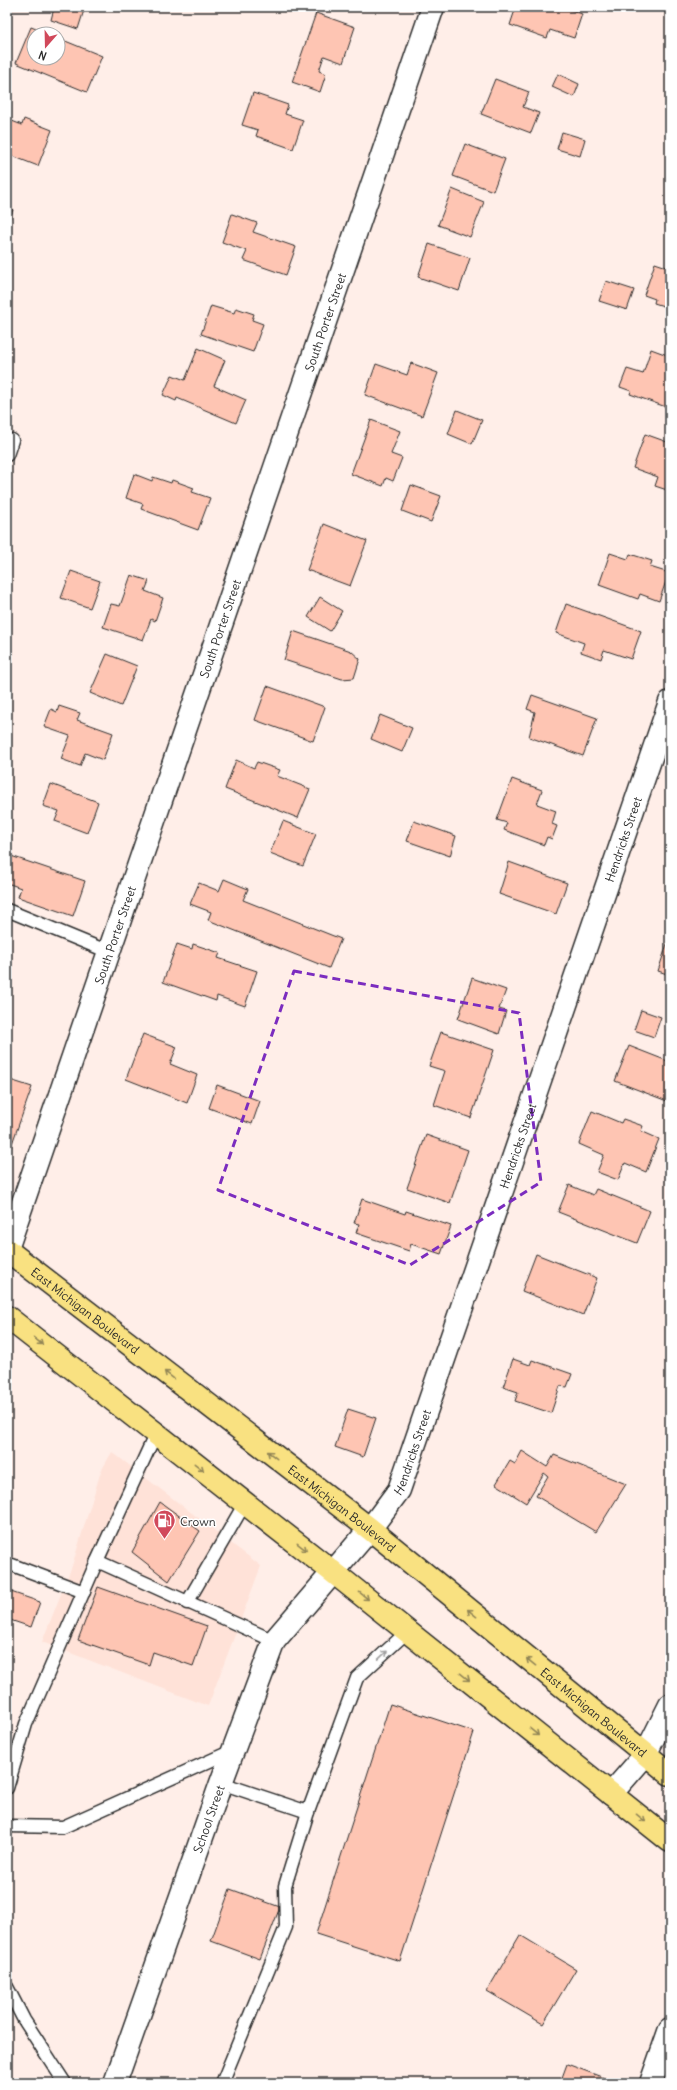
<svg xmlns="http://www.w3.org/2000/svg" width="677" height="2090" viewBox="0 0 677 2090" font-family="Delius,sans-serif">
<style>
.built{fill:#ffe2d8}
.building{fill:#fec5b3;stroke:#2b2b2b}
.lines{fill:none;stroke-linecap:round;stroke-linejoin:round}
.service-casing{stroke:#2b2b2b;stroke-width:15}
.minor-casing{stroke:#2b2b2b;stroke-width:25}
.primary-casing{stroke:#2b2b2b;stroke-width:25}
.service{stroke:#fff;stroke-width:12}
.minor{stroke:#fff;stroke-width:22}
.primary{stroke:#f9e181;stroke-width:22}
.oneway{stroke:#928656}
.oneway2{stroke:#a0a0a0}
.marked{fill:none;stroke:#7b2cbf;stroke-width:3;stroke-dasharray:8 5;stroke-linejoin:round}
.labels{text-anchor:middle;dominant-baseline:central;stroke-width:3;stroke-linejoin:round;paint-order:stroke}
.street-label{font-size:12px;fill:#2b2b2b;stroke:#fff}
.poi-label{font-size:12px;fill:#2b2b2b;stroke:#fff;text-anchor:start}
</style>
<rect width="100%" height="100%" fill="#ffeee8"/>
<filter id="ink" filterUnits="userSpaceOnUse"><feTurbulence type="fractalNoise" baseFrequency=".025" numOctaves="2"/><feDisplacementMap in="SourceGraphic" scale="8" xChannelSelector="R" yChannelSelector="G"/><feConvolveMatrix kernelMatrix="1 2 1 2 8 2 1 2 1" color-interpolation-filters="sRGB"/></filter>
<g filter="url(#ink)">
<!-- built -->
<path class="built" d="M 112,1452 L 261,1566 L 208,1706 L 42,1642 L 72,1566 L 101,1471 Z"/>
<!-- building -->
<g class="building">
<path d="M 51,7 L 85,7 L 78,29 L 51,20 L 54,8 Z"/>
<path d="M 516,7 L 563,7 L 582,14 L 574,38 L 550,30 L 547,38 L 510,25 Z"/>
<path d="M 316,13 L 355,27 L 343,63 L 324,56 L 319,71 L 326,74 L 320,92 L 292,82 Z"/>
<path d="M 31,27 L 49,34 L 34,34 L 34,58 L 58,58 L 58,38 L 102,56 L 87,92 L 16,63 Z"/>
<path d="M 558,74 L 579,84 L 574,97 L 552,87 Z"/>
<path d="M 495,79 L 529,92 L 523,107 L 539,113 L 531,133 L 481,114 Z"/>
<path d="M 253,93 L 288,105 L 285,114 L 303,120 L 293,149 L 256,136 L 258,130 L 242,125 Z"/>
<path d="M 7,119 L 22,125 L 24,119 L 52,130 L 38,166 L 7,154 Z"/>
<path d="M 562,132 L 585,139 L 580,156 L 557,149 Z"/>
<path d="M 465,144 L 505,159 L 493,191 L 453,176 Z"/>
<path d="M 452,189 L 484,202 L 470,237 L 438,225 Z"/>
<path d="M 7,207 L 13,210 L 7,226 Z"/>
<path d="M 232,214 L 257,223 L 253,232 L 296,247 L 286,275 L 243,260 L 247,251 L 222,242 Z"/>
<path d="M 429,244 L 470,258 L 459,291 L 418,277 Z"/>
<path d="M 655,263 L 670,268 L 670,308 L 654,303 L 655,299 L 644,295 Z"/>
<path d="M 606,281 L 634,290 L 627,310 L 599,301 Z"/>
<path d="M 211,306 L 234,313 L 236,308 L 254,314 L 252,320 L 263,324 L 253,352 L 201,334 Z"/>
<path d="M 198,348 L 225,360 L 214,386 L 246,400 L 236,423 L 177,398 L 176,401 L 163,395 L 172,375 L 185,380 Z"/>
<path d="M 651,349 L 670,356 L 670,395 L 666,407 L 630,394 L 631,391 L 620,387 L 627,369 L 643,374 Z"/>
<path d="M 411,363 L 438,373 L 422,416 L 365,395 L 376,364 L 407,375 Z"/>
<path d="M 457,410 L 482,420 L 472,444 L 448,434 Z"/>
<path d="M 371,420 L 400,431 L 391,454 L 402,458 L 393,481 L 386,478 L 383,486 L 351,474 Z"/>
<path d="M 645,434 L 670,443 L 670,491 L 655,486 L 658,477 L 633,468 Z"/>
<path d="M 134,474 L 152,481 L 153,477 L 171,483 L 172,480 L 194,488 L 192,492 L 210,498 L 198,530 L 141,509 L 143,504 L 126,498 Z"/>
<path d="M 411,485 L 441,496 L 431,522 L 402,511 Z"/>
<path d="M 324,524 L 367,541 L 350,586 L 307,570 Z"/>
<path d="M 610,553 L 628,559 L 630,554 L 652,561 L 650,567 L 669,573 L 659,601 L 640,594 L 638,599 L 599,585 Z"/>
<path d="M 71,571 L 100,581 L 90,608 L 61,598 Z"/>
<path d="M 131,575 L 149,581 L 145,591 L 163,598 L 155,621 L 151,619 L 143,640 L 103,627 L 111,604 L 120,606 Z"/>
<path d="M 320,597 L 342,611 L 330,631 L 308,617 Z"/>
<path d="M 566,604 L 641,631 L 631,659 L 604,650 L 601,659 L 581,652 L 584,643 L 556,633 Z"/>
<path d="M 293,631 L 351,651 L 360,659 L 354,678 L 342,679 L 284,660 Z"/>
<path d="M 107,654 L 137,666 L 121,706 L 90,693 Z"/>
<path d="M 267,686 L 325,707 L 313,741 L 255,720 Z"/>
<path d="M 532,695 L 597,718 L 583,756 L 529,737 L 535,712 L 527,709 Z"/>
<path d="M 59,706 L 80,713 L 77,720 L 113,733 L 103,760 L 85,753 L 80,766 L 61,759 L 70,736 L 44,727 L 51,709 L 57,712 Z"/>
<path d="M 380,715 L 412,728 L 402,752 L 371,739 Z"/>
<path d="M 236,760 L 254,768 L 257,762 L 280,770 L 277,776 L 310,789 L 298,818 L 225,789 Z"/>
<path d="M 512,779 L 542,790 L 537,804 L 556,811 L 552,824 L 557,826 L 552,839 L 547,837 L 544,845 L 504,830 L 507,823 L 497,820 Z"/>
<path d="M 51,784 L 98,802 L 87,833 L 55,821 L 59,811 L 43,806 Z"/>
<path d="M 283,821 L 316,834 L 303,866 L 270,853 Z"/>
<path d="M 414,821 L 456,836 L 450,856 L 407,841 Z"/>
<path d="M 11,856 L 85,881 L 73,916 L 18,897 L 21,888 L 7,883 L 7,868 Z"/>
<path d="M 509,862 L 567,883 L 556,914 L 499,894 Z"/>
<path d="M 224,879 L 248,889 L 243,900 L 341,939 L 329,968 L 208,920 L 211,912 L 190,904 L 199,883 L 219,891 Z"/>
<path d="M 670,935 L 670,975 L 658,971 Z"/>
<path d="M 177,944 L 192,949 L 193,944 L 220,953 L 218,958 L 257,971 L 245,1006 L 217,996 L 216,1001 L 163,982 Z"/>
<path d="M 472,978 L 506,990 L 499,1009 L 506,1011 L 499,1034 L 458,1019 Z"/>
<path d="M 641,1010 L 661,1017 L 654,1037 L 634,1030 Z"/>
<path d="M 441,1032 L 494,1050 L 471,1118 L 434,1105 L 445,1071 L 429,1066 Z"/>
<path d="M 143,1034 L 177,1047 L 170,1064 L 197,1075 L 187,1103 L 126,1079 Z"/>
<path d="M 629,1046 L 670,1062 L 670,1092 L 667,1101 L 615,1081 Z"/>
<path d="M 7,1079 L 32,1087 L 7,1158 Z"/>
<path d="M 217,1085 L 260,1101 L 252,1124 L 209,1108 Z"/>
<path d="M 592,1111 L 621,1123 L 623,1119 L 643,1126 L 641,1131 L 659,1139 L 646,1172 L 625,1163 L 618,1180 L 597,1172 L 604,1155 L 579,1144 Z"/>
<path d="M 426,1135 L 468,1150 L 450,1203 L 407,1188 Z"/>
<path d="M 569,1185 L 593,1195 L 596,1189 L 650,1211 L 637,1243 L 558,1212 Z"/>
<path d="M 362,1199 L 405,1214 L 406,1211 L 451,1226 L 441,1254 L 411,1244 L 409,1251 L 356,1233 L 359,1224 L 354,1223 Z"/>
<path d="M 536,1254 L 597,1278 L 583,1315 L 522,1291 Z"/>
<path d="M 513,1359 L 530,1365 L 532,1360 L 572,1374 L 567,1387 L 560,1386 L 551,1413 L 515,1401 L 518,1392 L 503,1387 Z"/>
<path d="M 348,1409 L 376,1418 L 363,1457 L 335,1447 Z"/>
<path d="M 522,1451 L 547,1467 L 554,1455 L 626,1484 L 596,1532 L 536,1496 L 548,1476 L 544,1473 L 526,1503 L 496,1484 L 510,1461 L 515,1464 Z"/>
<path d="M 160,1502 L 200,1531 L 169,1581 L 132,1552 Z"/>
<path d="M 98,1587 L 207,1626 L 193,1666 L 153,1652 L 149,1665 L 78,1640 Z"/>
<path d="M 11,1592 L 40,1602 L 31,1627 L 7,1619 L 7,1603 Z"/>
<path d="M 390,1704 L 474,1732 L 400,1961 L 316,1934 Z"/>
<path d="M 230,1889 L 280,1907 L 260,1959 L 211,1941 Z"/>
<path d="M 520,1935 L 576,1969 L 543,2024 L 487,1991 Z"/>
<path d="M 567,2064 L 607,2079 L 606,2083 L 560,2083 Z"/>
</g>
<g class="lines">
<defs>
<g id="service">
<path d="M 7,455 L 12,440"/>
<path d="M 7,910 L 109,952"/>
<path d="M 156,1433 L 97,1561 L 274,1641"/>
<path d="M 7,1563 L 84,1592"/>
<path d="M 187,1603 L 245,1503"/>
<path d="M 221,1783 L 308,1812"/>
<path d="M 7,1788 L 26,1724 L 97,1561"/>
<path d="M 7,1826 L 63,1827 L 234,1750"/>
<path d="M 7,1987 L 24,2020 L 65,2083"/>
<path d="M 222,2083 L 286,1927 L 285,1886 L 308,1812 L 357,1678 L 408,1631"/>
</g>
<g id="minor">
<path id="s1" d="M 7,1249 L 433,7"/>
<path d="M 611,1794 L 645,1755 L 670,1705"/>
<path id="s2" d="M 115,2083 L 221,1783 L 274,1641 L 370,1529 L 399,1490 L 670,702"/>
<path d="M 651,2083 L 670,2029"/>
</g>
<g id="primary">
<path id="s3" d="M 7,1250 L 370,1529 L 670,1774"/>
<path d="M 7,1317 L 333,1572 L 670,1841"/>
</g>
</defs>
<!-- service casing -->
<use href="#service" class="service-casing"/>
<!-- minor casing -->
<use href="#minor" class="minor-casing"/>
<!-- primary casing -->
<use href="#primary" class="primary-casing"/>
<!-- service -->
<use href="#service" class="service"/>
<!-- minor -->
<use href="#minor" class="minor"/>
<!-- primary -->
<use href="#primary" class="primary"/>
</g>
<!-- one-way arrows -->
<defs><path id="oneway-shaft" d="M-6 0H5M1.5-3L5.5 0L1.5 3" fill="none" stroke-width="1.6" stroke-linecap="round" stroke-linejoin="round"/></defs>
<g class="oneway">
<use href="#oneway-shaft" transform="translate(38 1341) rotate(38)"/>
<use href="#oneway-shaft" transform="translate(169 1375) rotate(-142)"/>
<use href="#oneway-shaft" transform="translate(272 1455) rotate(-142)"/>
<use href="#oneway-shaft" transform="translate(199 1467) rotate(38)"/>
<use href="#oneway-shaft" transform="translate(302 1547) rotate(38)"/>
<use href="#oneway-shaft" transform="translate(364 1596) rotate(39)"/>
<use href="#oneway-shaft" transform="translate(472 1613) rotate(-141)"/>
<use href="#oneway-shaft" transform="translate(531 1662) rotate(-141)"/>
<use href="#oneway-shaft" transform="translate(465 1677) rotate(39)"/>
<use href="#oneway-shaft" transform="translate(534 1732) rotate(39)"/>
<use href="#oneway-shaft" transform="translate(641 1818) rotate(39)"/>
</g>
<use class="oneway2" href="#oneway-shaft" transform="translate(383 1655) rotate(-43)"/>
</g>
<!-- marked area -->
<path class="marked" d="M 294,971 L 519,1013 L 541,1182 L 410,1265 L 218,1190 Z"/>
<!-- icons -->
<defs>
<symbol id="fuel-pin" viewBox="-11 -11 22 30"><path d="M0 17L-7.5 6A9.5 9.5 0 1 1 7.5 6Z" fill="#d1495b" stroke="#fff"/><path d="M-5.5-6h7V0h2V4h1.3V-2.5L3-4.5l.8-.8L6-3V5H2.5V1h-1V6h-7ZM-4.2-4.7v3.2H.2V-4.7Z" fill="#fff"/></symbol>
</defs>
<g fill-rule="evenodd">
<use href="#fuel-pin" x="152" y="1508" width="25" height="34"/>
</g>
<g class="labels">
<!-- street labels -->
<g class="street-label">
<text stroke="none"><textPath href="#s1" startOffset="980">South Porter Street</textPath></text>
<text stroke="none"><textPath href="#s1" startOffset="656">South Porter Street</textPath></text>
<text stroke="none"><textPath href="#s2" startOffset="1354">Hendricks Street</textPath></text>
<text stroke="none"><textPath href="#s1" startOffset="332">South Porter Street</textPath></text>
<text stroke="none"><textPath href="#s2" startOffset="1030">Hendricks Street</textPath></text>
<text stroke="none"><textPath href="#s3" startOffset="99">East Michigan Boulevard</textPath></text>
<text stroke="none"><textPath href="#s2" startOffset="706">Hendricks Street</textPath></text>
<text stroke="none"><textPath href="#s3" startOffset="423">East Michigan Boulevard</textPath></text>
<text stroke="none"><textPath href="#s3" startOffset="747">East Michigan Boulevard</textPath></text>
<text stroke="none"><textPath href="#s2" startOffset="280">School Street</textPath></text>
</g>
<!-- poi labels -->
<g class="poi-label">
<text x="180" y="1521">Crown</text>
</g>
</g>
<!-- margin -->
<rect width="677" height="2090" fill="none" stroke="#fff" stroke-width="24"/>
<rect x="12" y="12" width="653" height="2066" fill="none" stroke="#2b2b2b" stroke-width="1.5" filter="url(#ink)"/>
<!-- north arrow -->
<g transform="translate(46 46) rotate(200)"><circle r="19" fill="#ffffff" stroke="#aaaaaa"/>
<path d="M0-3L7 15L0 10L-7 15Z" fill="#d1495b"/>
<text y="-6" font-size="11" font-weight="bold" text-anchor="middle" fill="#2b2b2b">N</text>
</g>
</svg>
